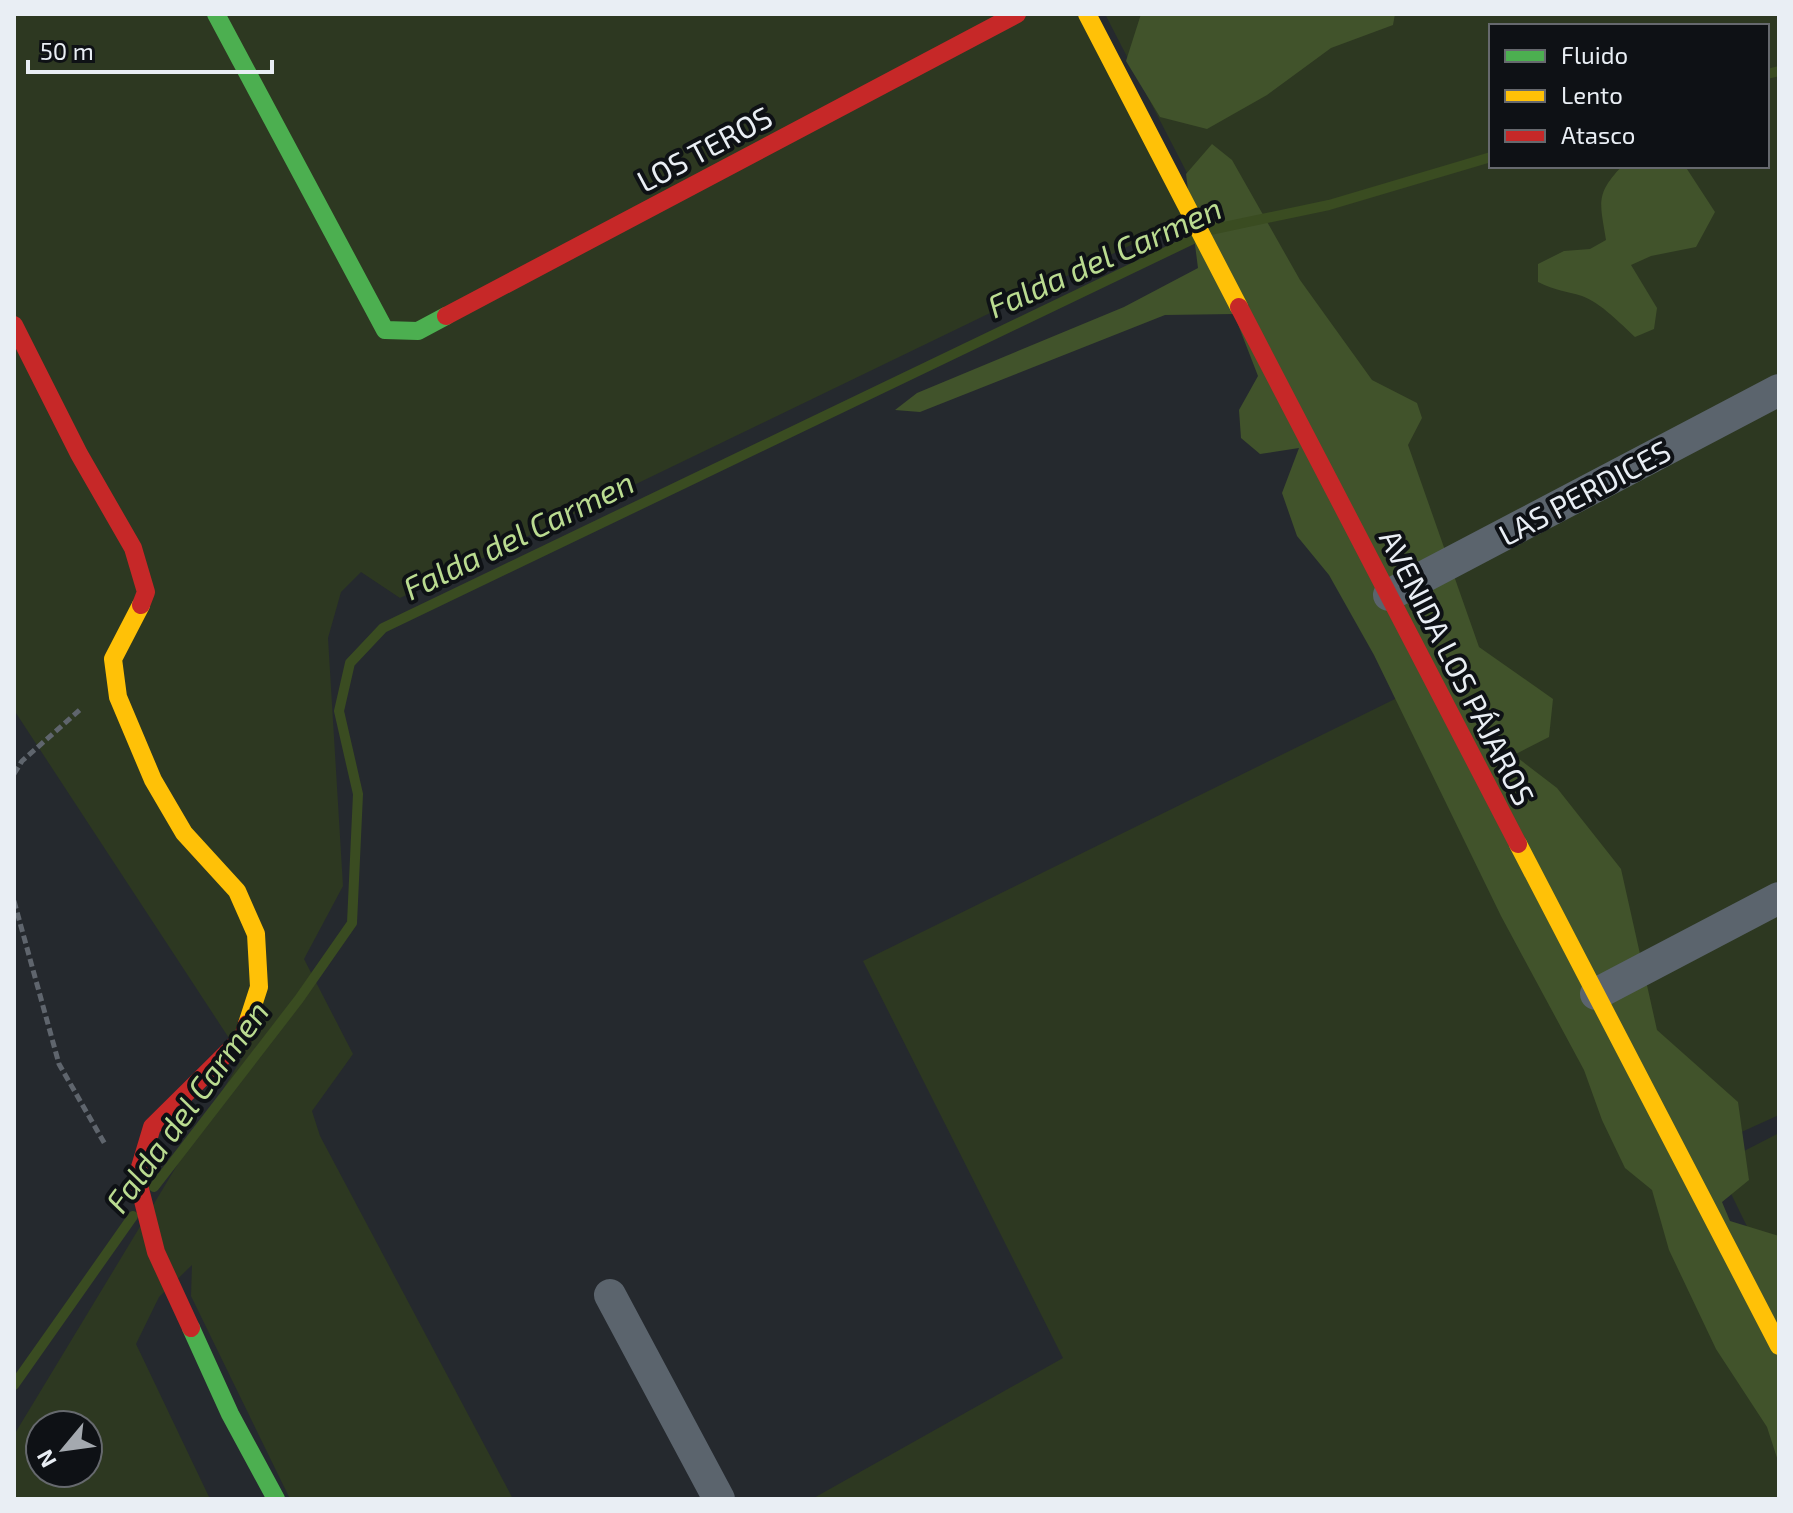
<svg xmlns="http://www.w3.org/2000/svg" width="1793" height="1513" viewBox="0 0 1793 1513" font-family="'Exo 2',sans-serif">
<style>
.green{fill:#2d3821;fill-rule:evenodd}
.forest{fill:#41532b}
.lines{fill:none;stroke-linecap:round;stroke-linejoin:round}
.stream{stroke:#3a4c21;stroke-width:10}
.path{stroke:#5f656d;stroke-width:5;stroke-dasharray:8 4;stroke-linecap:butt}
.street{stroke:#5b646d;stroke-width:32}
.fast{stroke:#4caf50;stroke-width:18}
.slow{stroke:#ffc107;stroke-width:18}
.jam{stroke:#c62828;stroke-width:18}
.labels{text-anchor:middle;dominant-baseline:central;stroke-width:8;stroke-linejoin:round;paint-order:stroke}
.street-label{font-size:30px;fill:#e9eef4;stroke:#0e1115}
.water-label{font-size:32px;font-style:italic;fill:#badb90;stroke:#0e1115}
</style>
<rect width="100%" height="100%" fill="#25292e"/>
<!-- green -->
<g class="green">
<path d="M 14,14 L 1087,14 L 1191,216 L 400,598 L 361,572 L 341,592 L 328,638 L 343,886 L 304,959 L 353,1054 L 312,1111 L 320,1136 L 513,1499 L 290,1499 L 191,1296 L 192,1265 L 159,1297 L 136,1344 L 210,1499 L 14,1499 L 14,1435 L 242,1058 L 14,710 ZM 40,1425 L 88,1425 L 88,1473 L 40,1473 Z"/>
<path d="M 1105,14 L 1779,14 L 1779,1115 L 1693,1154 ZM 1491,26 L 1767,26 L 1767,166 L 1491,166 Z"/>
<path d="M 1397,698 L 1779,1433 L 1779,1499 L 812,1499 L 1063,1358 L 863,961 Z"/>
<path d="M 1779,1133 L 1779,1292 L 1717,1165 Z"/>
</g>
<!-- forest -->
<g class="forest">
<path d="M 1141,14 L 1395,14 L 1393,25 L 1331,48 L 1267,95 L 1207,129 L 1160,117 L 1126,61 Z"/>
<path d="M 1212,144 L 1232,160 L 1300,280 L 1372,380 L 1417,403 L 1422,418 L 1408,445 L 1479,647 L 1553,699 L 1549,737 L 1514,755 L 1557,788 L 1621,869 L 1657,1030 L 1738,1102 L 1749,1180 L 1722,1202 L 1730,1221 L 1779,1236 L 1779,1464 L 1767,1427 L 1716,1349 L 1669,1250 L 1652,1190 L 1625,1168 L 1602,1120 L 1584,1070 L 1501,916 L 1374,655 L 1329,575 L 1297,536 L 1282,493 L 1299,448 L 1260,454 L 1241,438 L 1239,410 L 1258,376 L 1234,314 L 1165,315 L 920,412 L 895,410 L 917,393 L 1124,307 L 1198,268 L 1186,174 Z"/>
<path d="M 1622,166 L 1685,166 L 1715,212 L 1696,247 L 1651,256 L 1631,265 L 1657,308 L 1654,329 L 1635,337 C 1621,324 1601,303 1582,296 C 1566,291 1556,291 1538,282 L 1538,264 L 1564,251 L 1590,249 L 1606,240 C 1600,202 1595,195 1622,166 Z"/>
</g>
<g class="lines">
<!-- stream -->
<g class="stream">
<path d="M 1767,74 L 1779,71"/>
<path d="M 1210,230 L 1329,205 L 1491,157"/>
<path d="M 154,1187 L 299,999 L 352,923 L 358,794 L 339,711 L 350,663 L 383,628 L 1193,239"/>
<path d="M 14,1385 L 133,1216"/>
</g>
<!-- path -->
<g class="path">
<path d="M 14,774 L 22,761 L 82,708"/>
<path d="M 14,901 L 59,1064 L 106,1146"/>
</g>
<!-- street -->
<g class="street">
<path d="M 1389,595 L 1779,390"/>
<path d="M 1596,994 L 1779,898"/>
<path d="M 610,1295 L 719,1499"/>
</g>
<!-- fast -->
<g class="fast">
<path d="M 216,14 L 385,330 L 418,331 L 446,316"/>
<path d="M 191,1328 L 230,1414 L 276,1499"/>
</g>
<!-- slow -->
<g class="slow">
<path d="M 1087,14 L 1239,307"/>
<path d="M 141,605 L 113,659 L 118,697 L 153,780 L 184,833 L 237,891 L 256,934 L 259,987 L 247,1024"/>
<path d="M 1518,844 L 1779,1346"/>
</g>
<!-- jam -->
<g class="jam">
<path d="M 1239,307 L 1518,844"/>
<path d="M 446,316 L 1017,14"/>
<path d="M 14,325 L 79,454 L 133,548 L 146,592 L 141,605"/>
<path d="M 191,1328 L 156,1252 L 137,1177 L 152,1127 L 243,1037 L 247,1024"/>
</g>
</g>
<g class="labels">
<!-- street labels -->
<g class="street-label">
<text transform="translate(704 148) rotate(-28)">LOS TEROS</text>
<text transform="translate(1584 492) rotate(-28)">LAS PERDICES</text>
<text transform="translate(1458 667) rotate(63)">AVENIDA LOS PÁJAROS</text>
</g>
<!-- water labels -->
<g class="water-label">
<text transform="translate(1104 256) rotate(-24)">Falda del Carmen</text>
<text transform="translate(518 534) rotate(-26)">Falda del Carmen</text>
<text transform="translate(186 1106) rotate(-54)">Falda del Carmen</text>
</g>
</g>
<!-- border -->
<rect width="1793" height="1513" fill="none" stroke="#e9eef4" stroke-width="32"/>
<!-- legend -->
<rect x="1489" y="24" width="280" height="144" fill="#0e1115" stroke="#66696e" stroke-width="2"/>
<rect x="1505" y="50" width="40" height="12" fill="#4caf50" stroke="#66696e" stroke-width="2"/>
<text x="1561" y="64" font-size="24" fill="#e9eef4">Fluido</text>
<rect x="1505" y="90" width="40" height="12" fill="#ffc107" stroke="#66696e" stroke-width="2"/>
<text x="1561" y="104" font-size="24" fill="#e9eef4">Lento</text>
<rect x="1505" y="130" width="40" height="12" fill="#c62828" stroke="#66696e" stroke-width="2"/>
<text x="1561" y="144" font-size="24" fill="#e9eef4">Atasco</text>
<!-- north arrow -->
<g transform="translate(64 1449) rotate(241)"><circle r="38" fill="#0e1115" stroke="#66696e" stroke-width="2"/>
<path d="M0-6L14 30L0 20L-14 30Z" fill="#a4a9af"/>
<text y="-12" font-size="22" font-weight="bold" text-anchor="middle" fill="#e9eef4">N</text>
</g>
<!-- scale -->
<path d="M28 60v12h244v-12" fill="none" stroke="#e9eef4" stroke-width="4"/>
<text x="40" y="60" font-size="24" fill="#e9eef4" stroke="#0e1115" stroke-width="6" paint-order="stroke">50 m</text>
</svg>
